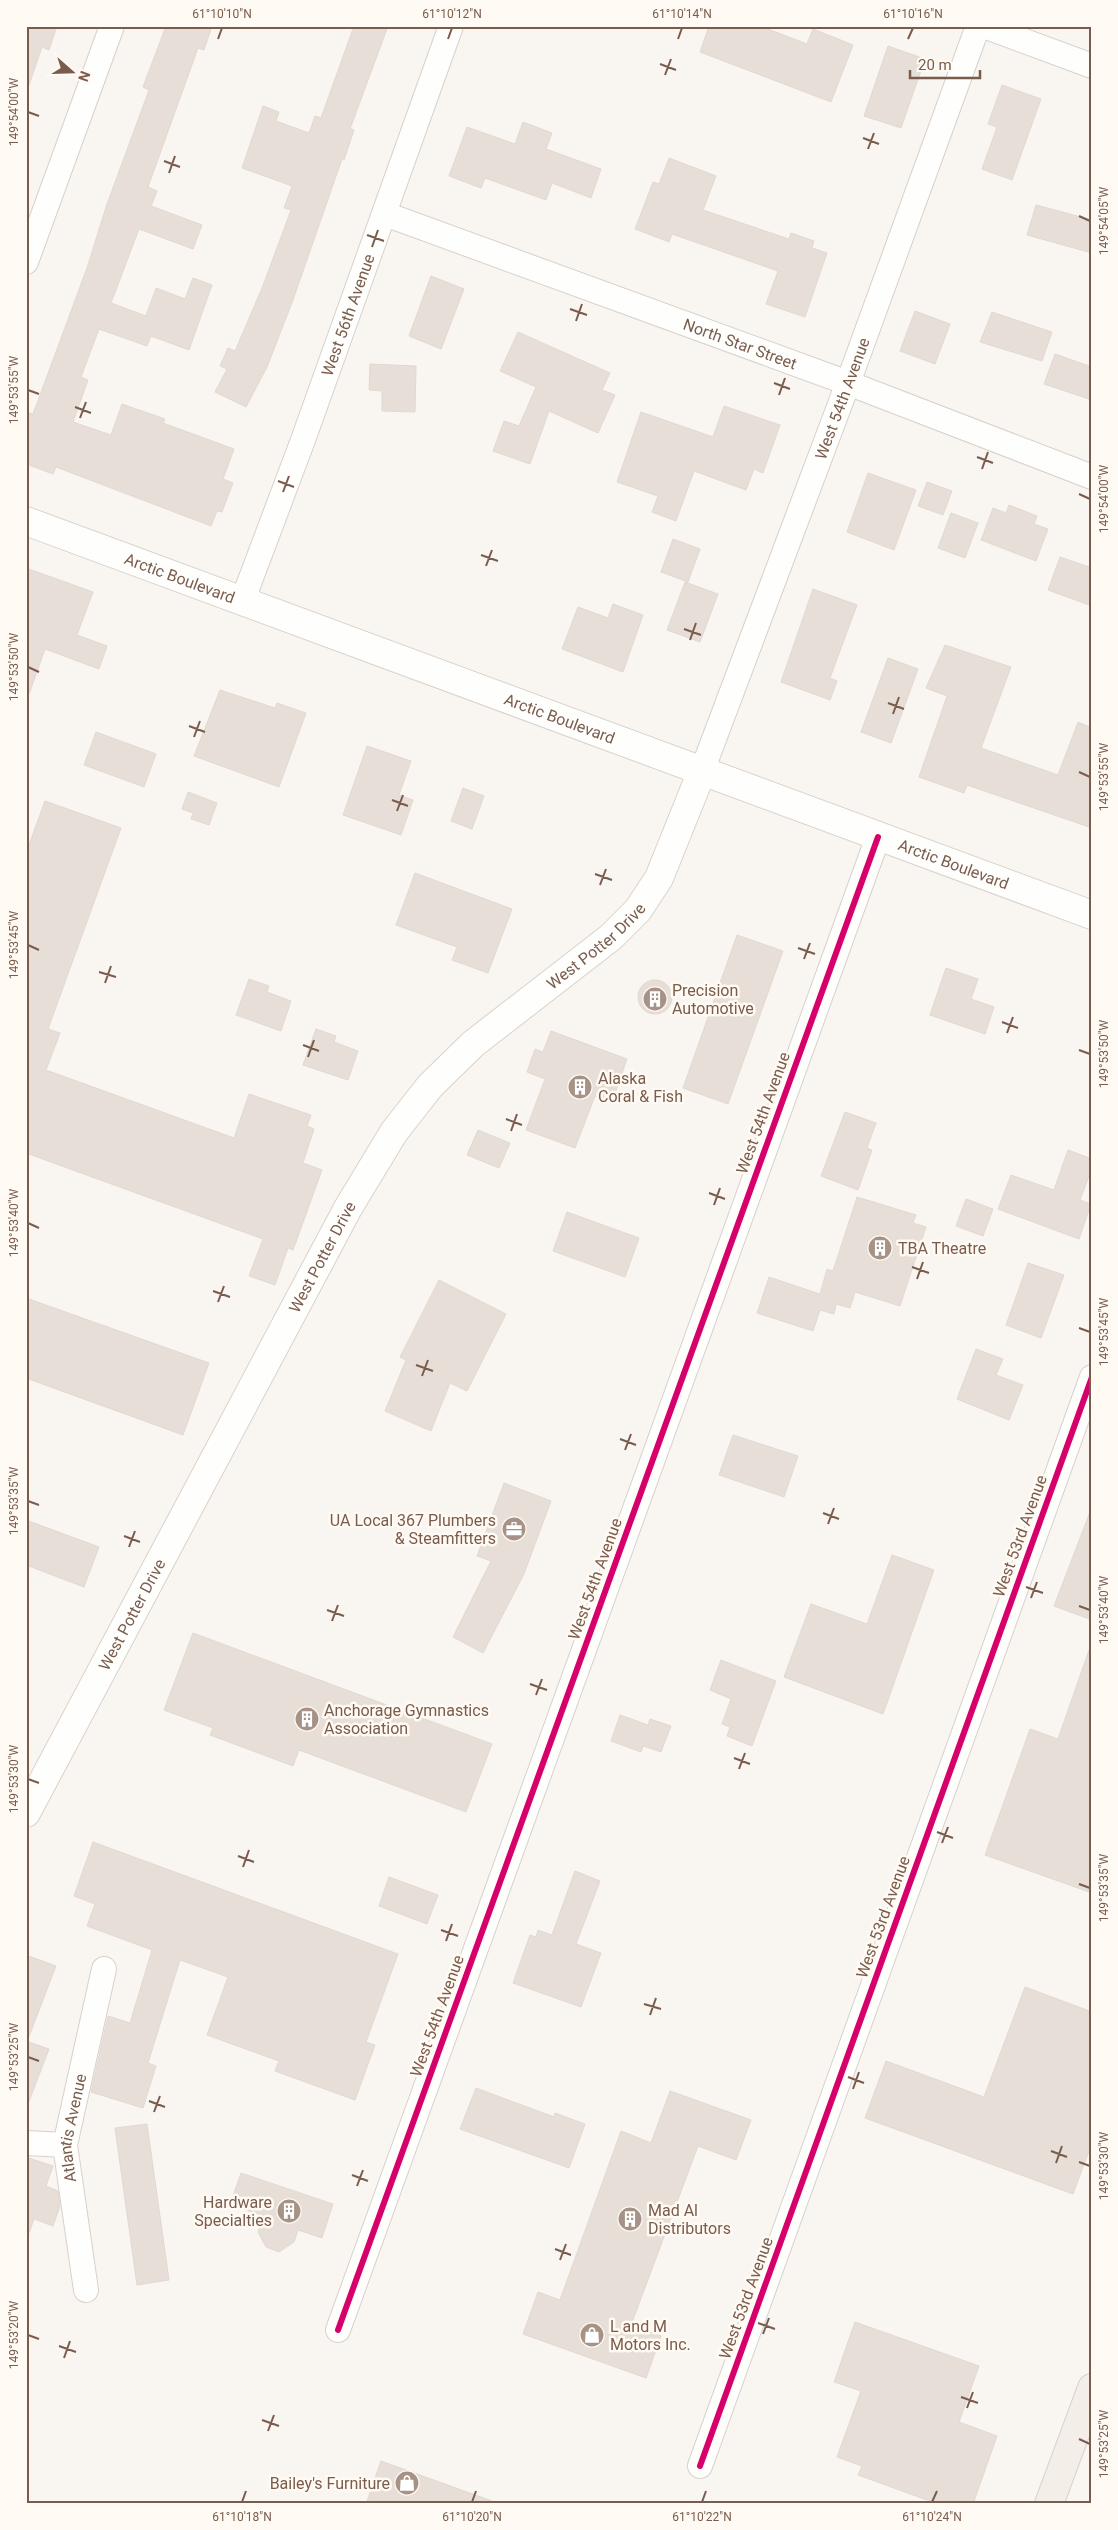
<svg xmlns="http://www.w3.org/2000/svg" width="1118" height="2530" viewBox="0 0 1118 2530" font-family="Roboto,sans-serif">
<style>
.building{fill:#e6ded7;stroke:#e2d8d2}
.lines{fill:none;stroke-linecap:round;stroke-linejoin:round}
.minor-casing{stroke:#d7d1cb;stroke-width:26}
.secondary-casing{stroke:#d9d2cb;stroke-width:30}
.primary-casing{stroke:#dad1cc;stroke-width:30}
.minor{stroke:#fefefd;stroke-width:24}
.secondary{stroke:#fefefd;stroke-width:28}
.primary{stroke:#f3eee8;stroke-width:28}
.cycleway-casing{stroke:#fffaf3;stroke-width:9}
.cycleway{stroke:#d6006c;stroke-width:6}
.ticks{fill:none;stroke:#7a5c4d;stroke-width:2}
.labels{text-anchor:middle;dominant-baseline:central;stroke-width:5;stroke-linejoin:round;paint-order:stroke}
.street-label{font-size:16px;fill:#7a5c4d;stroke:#fffaf3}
.poi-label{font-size:16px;fill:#7a5c4d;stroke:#fffaf3;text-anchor:start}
.neatline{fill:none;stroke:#7a5c4d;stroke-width:2}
.ticks-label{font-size:12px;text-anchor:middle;fill:#7a5c4d}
</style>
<rect width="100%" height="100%" fill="#f9f5f0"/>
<!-- building -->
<g class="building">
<path d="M 26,26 L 57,26 L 49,50 L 42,47 L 29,85 L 26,85 Z"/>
<path d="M 166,26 L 212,26 L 204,50 L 198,48 L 148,187 L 157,191 L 151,206 L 202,225 L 193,249 L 139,229 L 111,303 L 146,316 L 156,288 L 185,299 L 193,278 L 212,285 L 189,350 L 151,336 L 147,346 L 99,329 L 81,377 L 88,380 L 73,422 L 111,435 L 122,404 L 165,419 L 163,423 L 234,449 L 223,479 L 233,483 L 222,512 L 217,511 L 211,526 L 56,467 L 53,474 L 26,464 L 26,412 L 33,414 L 87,268 L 106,207 L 149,90 L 143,87 Z"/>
<path d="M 354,26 L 388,26 L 350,129 L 354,130 L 344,160 L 342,159 L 293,300 L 267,367 L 246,407 L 215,392 L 227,369 L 220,366 L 228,348 L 235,351 L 262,288 L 291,210 L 284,208 L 292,186 L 242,168 L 263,106 L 279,112 L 276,121 L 309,133 L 315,116 L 321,118 Z"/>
<path d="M 709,26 L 760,26 L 807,44 L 813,29 L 853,45 L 831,102 L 700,52 Z"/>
<path d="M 888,46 L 925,59 L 901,128 L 864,116 Z"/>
<path d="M 1002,85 L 1041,99 L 1012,180 L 982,169 L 997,127 L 988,124 Z"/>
<path d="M 523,122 L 552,133 L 546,149 L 601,169 L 591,198 L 552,183 L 546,200 L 485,178 L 481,188 L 449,176 L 467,127 L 515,144 Z"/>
<path d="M 669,158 L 716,176 L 703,210 L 789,239 L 791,233 L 814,241 L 812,248 L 827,253 L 805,317 L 766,304 L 778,271 L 672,234 L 669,242 L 635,229 L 653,182 L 659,184 Z"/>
<path d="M 1036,205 L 1092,220 L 1092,253 L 1027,235 Z"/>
<path d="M 431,276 L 464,289 L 441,349 L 409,336 Z"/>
<path d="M 915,311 L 950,324 L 935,364 L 900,351 Z"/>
<path d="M 992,312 L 1052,332 L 1042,361 L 980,342 Z"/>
<path d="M 518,332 L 610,373 L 602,390 L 615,395 L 598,433 L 549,411 L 530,464 L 493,451 L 504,421 L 519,426 L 536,387 L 500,371 Z"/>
<path d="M 1055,354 L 1092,367 L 1092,400 L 1044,384 Z"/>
<path d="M 370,364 L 416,366 L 415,412 L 382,411 L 382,391 L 369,390 Z"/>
<path d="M 724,406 L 780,425 L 763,473 L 754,469 L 746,490 L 694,471 L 676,521 L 652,512 L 658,496 L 617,482 L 641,412 L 713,437 Z"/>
<path d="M 868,473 L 916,490 L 894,550 L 847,532 Z"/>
<path d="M 927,482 L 952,491 L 943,515 L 918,506 Z"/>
<path d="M 1009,505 L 1037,516 L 1034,524 L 1048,529 L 1036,561 L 981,540 L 993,508 L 1006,513 Z"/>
<path d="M 951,513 L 978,523 L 965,558 L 938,548 Z"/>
<path d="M 673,539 L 700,549 L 688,582 L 661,572 Z"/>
<path d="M 1060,557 L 1092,568 L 1092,606 L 1048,590 Z"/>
<path d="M 26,568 L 93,592 L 77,635 L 107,646 L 99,669 L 45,649 L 29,694 L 26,694 Z"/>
<path d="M 685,582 L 718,594 L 700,642 L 667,630 Z"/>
<path d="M 813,589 L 857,605 L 830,678 L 837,681 L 830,700 L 781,682 Z"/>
<path d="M 613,604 L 643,615 L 623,672 L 562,649 L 578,607 L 608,618 Z"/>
<path d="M 945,645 L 1011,667 L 981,748 L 1058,775 L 1078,722 L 1092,728 L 1092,828 L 967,785 L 964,793 L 919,777 L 947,696 L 926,688 Z"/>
<path d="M 888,658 L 918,669 L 891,743 L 861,732 Z"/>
<path d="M 220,690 L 275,708 L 277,703 L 306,713 L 279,787 L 194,756 Z"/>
<path d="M 96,732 L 156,754 L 144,787 L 84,765 Z"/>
<path d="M 367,746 L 411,761 L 399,795 L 413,800 L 401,835 L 343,815 Z"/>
<path d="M 463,788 L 484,796 L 472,829 L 451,821 Z"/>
<path d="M 188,792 L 217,803 L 209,825 L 191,819 L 193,813 L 182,809 Z"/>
<path d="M 45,801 L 121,828 L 48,1029 L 60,1033 L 46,1070 L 234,1138 L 249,1094 L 311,1115 L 307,1126 L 314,1129 L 303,1163 L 322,1170 L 293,1250 L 288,1248 L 275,1285 L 249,1276 L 263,1239 L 26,1153 L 26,853 Z"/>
<path d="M 415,873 L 512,909 L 488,973 L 452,960 L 457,947 L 396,925 Z"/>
<path d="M 737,935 L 783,951 L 728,1104 L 683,1088 Z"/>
<path d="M 946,968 L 978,979 L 971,999 L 994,1007 L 985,1034 L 930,1015 Z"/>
<path d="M 249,979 L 269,986 L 267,992 L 291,1001 L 281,1031 L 236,1015 Z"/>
<circle cx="655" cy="997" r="17"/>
<path d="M 316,1029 L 336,1036 L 334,1042 L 358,1051 L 348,1080 L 303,1065 Z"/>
<path d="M 551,1031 L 627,1059 L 612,1102 L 595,1096 L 575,1148 L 526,1130 L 545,1079 L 527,1072 L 535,1049 L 543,1052 Z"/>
<path d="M 845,1112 L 876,1123 L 867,1148 L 872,1150 L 858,1190 L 821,1176 Z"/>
<path d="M 478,1130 L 510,1143 L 499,1168 L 467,1155 Z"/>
<path d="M 1068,1150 L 1092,1159 L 1092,1168 L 1080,1200 L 1091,1204 L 1079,1239 L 998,1209 L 1011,1175 L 1054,1190 Z"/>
<path d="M 857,1197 L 916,1215 L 913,1223 L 926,1227 L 900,1306 L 855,1292 L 850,1308 L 836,1304 L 834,1314 L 820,1310 L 813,1331 L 757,1313 L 769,1277 L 820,1294 L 827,1269 L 833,1271 Z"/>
<path d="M 966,1199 L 993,1209 L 983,1236 L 956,1226 Z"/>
<path d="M 567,1212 L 639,1238 L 625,1277 L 553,1251 Z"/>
<path d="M 1028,1263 L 1064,1275 L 1041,1338 L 1006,1325 Z"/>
<path d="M 439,1280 L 506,1314 L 467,1391 L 450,1383 L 431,1431 L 385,1411 L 406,1360 L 400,1357 Z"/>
<path d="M 26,1298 L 209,1363 L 183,1435 L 26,1378 Z"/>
<path d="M 976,1349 L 1003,1359 L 996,1375 L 1023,1385 L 1009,1420 L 957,1399 Z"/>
<path d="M 733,1435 L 798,1456 L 784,1497 L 719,1475 Z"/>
<path d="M 504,1483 L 551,1501 L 524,1574 L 483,1653 L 453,1637 L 491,1561 L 477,1556 Z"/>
<path d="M 1090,1512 L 1092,1513 L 1092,1620 L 1054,1606 Z"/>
<path d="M 26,1520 L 99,1547 L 84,1587 L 26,1565 Z"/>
<path d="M 892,1555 L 934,1570 L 883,1714 L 784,1677 L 811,1604 L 867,1624 Z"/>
<path d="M 193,1633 L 492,1744 L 466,1812 L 299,1750 L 293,1766 L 210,1735 L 213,1728 L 164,1710 Z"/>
<path d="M 1089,1650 L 1092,1650 L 1092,1893 L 985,1855 L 1030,1729 L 1058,1739 Z"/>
<path d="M 721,1660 L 776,1681 L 752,1746 L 727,1736 L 730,1727 L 722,1724 L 731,1699 L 710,1690 Z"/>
<path d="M 620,1715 L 648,1725 L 650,1719 L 671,1726 L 661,1752 L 643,1746 L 641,1752 L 611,1741 Z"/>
<path d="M 93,1842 L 398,1954 L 366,2042 L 375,2045 L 355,2100 L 275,2071 L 279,2061 L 207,2035 L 228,1977 L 180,1960 L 148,2063 L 156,2066 L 143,2108 L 91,2092 L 108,2016 L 130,2023 L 152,1950 L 87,1926 L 95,1904 L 74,1896 Z"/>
<path d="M 575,1871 L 600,1881 L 576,1944 L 601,1953 L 581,2007 L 513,1983 L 530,1935 L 536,1937 L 538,1930 L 552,1935 Z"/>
<path d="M 389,1877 L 438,1895 L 427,1924 L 379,1906 Z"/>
<path d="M 26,1955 L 56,1966 L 28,2039 L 26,2039 Z"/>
<path d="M 1025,1987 L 1092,2012 L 1092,2143 L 1073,2194 L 865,2118 L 886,2061 L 984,2097 Z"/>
<path d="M 26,2041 L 49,2049 L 28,2104 L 26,2103 Z"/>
<path d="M 476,2088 L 554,2117 L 555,2113 L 585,2124 L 569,2168 L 460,2129 Z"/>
<path d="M 670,2091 L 751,2120 L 736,2160 L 698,2146 L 631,2325 L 661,2336 L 646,2378 L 523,2334 L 538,2292 L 560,2300 L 621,2131 L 651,2143 Z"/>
<path d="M 147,2124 L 169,2280 L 137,2285 L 115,2128 Z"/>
<path d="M 26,2157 L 53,2166 L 46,2186 L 58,2191 L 60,2206 L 53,2226 L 34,2219 L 29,2233 L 26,2233 Z"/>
<path d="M 241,2173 L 333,2204 L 322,2238 L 298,2230 L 294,2242 L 279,2252 L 266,2247 L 258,2232 L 264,2216 L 230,2205 Z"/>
<path d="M 855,2322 L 979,2366 L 959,2422 L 997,2436 L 973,2504 L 938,2504 L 858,2475 L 862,2466 L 837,2457 L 861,2391 L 834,2382 Z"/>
<path d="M 381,2461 L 492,2501 L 492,2504 L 366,2504 Z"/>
</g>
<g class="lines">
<defs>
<g id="minor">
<path d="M 984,26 L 1092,66"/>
<path id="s1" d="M 385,214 L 848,383 L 1092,477"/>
<path d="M 26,262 L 112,26"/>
<path id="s2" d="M 242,602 L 303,440 L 451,26"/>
<path id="s3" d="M 702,771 L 848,383 L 978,26"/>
<path d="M 26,2143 L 65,2145"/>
<path id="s4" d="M 86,2290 L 65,2145 L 104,1969"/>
<path d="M 338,2330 L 878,837"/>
<path d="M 700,2466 L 1092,1377"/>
</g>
<g id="secondary">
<path id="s5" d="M 26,521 L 1092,915"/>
<path id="s6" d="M 26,1813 L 348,1208 L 394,1132 L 430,1086 L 473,1044 L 611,937 L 638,910 L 659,878 L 702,771"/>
</g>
<path id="primary" d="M 1049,2504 L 1092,2388"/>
</defs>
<!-- minor casing -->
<use href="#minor" class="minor-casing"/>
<!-- secondary casing -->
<use href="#secondary" class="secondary-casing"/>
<!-- primary casing -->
<use href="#primary" class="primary-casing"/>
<!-- minor -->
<use href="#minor" class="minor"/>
<!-- secondary -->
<use href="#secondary" class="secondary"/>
<!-- primary -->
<use href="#primary" class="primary"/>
<defs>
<g id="cycleway">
<path d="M 338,2330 L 878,837"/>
<path d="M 700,2466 L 1092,1377"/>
</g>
</defs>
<!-- cycleway casing -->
<use href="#cycleway" class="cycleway-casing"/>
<!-- cycleway -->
<use href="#cycleway" class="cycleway"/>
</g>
<!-- ticks -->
<path class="ticks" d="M 218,39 L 222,28M 448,39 L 452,28M 678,39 L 682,28M 908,39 L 913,28M 660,64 L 676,70M 665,75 L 671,59M 28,112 L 39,116M 863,138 L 879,144M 868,149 L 874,133M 164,161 L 180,167M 169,173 L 175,156M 1079,216 L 1090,221M 367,235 L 384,241M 372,247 L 378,230M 570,309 L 587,315M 576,321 L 582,304M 774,383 L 790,389M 28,390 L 39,394M 779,395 L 785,378M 75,407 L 91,413M 80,418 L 86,402M 977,457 L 993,463M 982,469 L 988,452M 278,481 L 294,487M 283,492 L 289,476M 1079,494 L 1090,499M 481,555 L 498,561M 486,566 L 492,550M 684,629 L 701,635M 690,640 L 696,623M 28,667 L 39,672M 888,703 L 904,709M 893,714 L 899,697M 189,726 L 205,732M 194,737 L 200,721M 1079,772 L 1090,777M 392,800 L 408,806M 397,811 L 403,795M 595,874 L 612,880M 600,885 L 606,869M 28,945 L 39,950M 798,948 L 815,954M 804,959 L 810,943M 99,972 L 116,977M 105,983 L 111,966M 1002,1022 L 1018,1028M 1007,1033 L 1013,1017M 303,1045 L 319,1051M 1079,1050 L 1090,1054M 308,1057 L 314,1040M 506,1119 L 522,1125M 511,1131 L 517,1114M 709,1193 L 725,1199M 714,1205 L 720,1188M 28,1223 L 39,1228M 912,1267 L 929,1273M 917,1279 L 923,1262M 213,1291 L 230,1297M 218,1302 L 224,1286M 1079,1328 L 1090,1332M 416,1365 L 433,1371M 422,1376 L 428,1360M 620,1439 L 636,1445M 625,1450 L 631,1434M 28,1501 L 39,1505M 823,1513 L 839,1519M 828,1524 L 834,1508M 124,1536 L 140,1542M 129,1547 L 135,1531M 1026,1587 L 1043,1593M 1031,1598 L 1037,1582M 1079,1606 L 1090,1610M 327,1610 L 344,1616M 332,1621 L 338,1605M 530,1684 L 547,1690M 536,1695 L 542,1679M 734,1758 L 750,1764M 739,1769 L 745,1753M 28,1779 L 39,1783M 937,1832 L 953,1838M 942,1843 L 948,1827M 238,1856 L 254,1862M 243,1867 L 249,1850M 1079,1884 L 1090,1888M 441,1930 L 458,1936M 446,1941 L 452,1924M 644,2004 L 661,2009M 650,2015 L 656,1998M 28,2057 L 39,2061M 848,2077 L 864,2083M 853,2089 L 859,2072M 149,2101 L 165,2107M 154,2112 L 160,2096M 1051,2151 L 1067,2157M 1079,2162 L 1090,2166M 1056,2163 L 1062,2146M 352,2175 L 368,2181M 357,2186 L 363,2170M 555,2249 L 571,2255M 560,2260 L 566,2244M 758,2323 L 775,2329M 763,2334 L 769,2318M 28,2335 L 39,2339M 59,2346 L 76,2352M 64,2358 L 70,2341M 961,2397 L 978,2403M 967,2408 L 973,2392M 262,2420 L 279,2426M 268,2431 L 274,2415M 1079,2439 L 1090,2444M 242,2502 L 246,2491M 472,2502 L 476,2491M 702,2502 L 706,2491M 932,2502 L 937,2491"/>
<!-- icons -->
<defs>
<symbol id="building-disc" viewBox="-11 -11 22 22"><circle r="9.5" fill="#a69286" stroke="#fffaf3"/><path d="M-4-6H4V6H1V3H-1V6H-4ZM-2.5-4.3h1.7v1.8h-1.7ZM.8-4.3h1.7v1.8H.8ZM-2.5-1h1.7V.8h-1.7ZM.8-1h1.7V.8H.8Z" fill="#fff"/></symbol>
<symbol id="office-disc" viewBox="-11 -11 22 22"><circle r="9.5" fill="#a69286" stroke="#fffaf3"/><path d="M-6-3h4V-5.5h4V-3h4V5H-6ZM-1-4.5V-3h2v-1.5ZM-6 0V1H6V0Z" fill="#fff"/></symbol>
<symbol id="shop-disc" viewBox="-11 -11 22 22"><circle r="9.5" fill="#a69286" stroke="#fffaf3"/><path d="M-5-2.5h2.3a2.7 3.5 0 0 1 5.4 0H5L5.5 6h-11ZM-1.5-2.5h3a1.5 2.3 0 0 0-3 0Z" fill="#fff"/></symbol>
</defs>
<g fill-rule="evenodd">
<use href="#building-disc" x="641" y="985" width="28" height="28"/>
<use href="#building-disc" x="566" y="1073" width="28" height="28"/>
<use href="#building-disc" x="866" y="1234" width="28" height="28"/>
<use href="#office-disc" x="500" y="1515" width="28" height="28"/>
<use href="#building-disc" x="293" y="1705" width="28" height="28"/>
<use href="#building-disc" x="275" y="2197" width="28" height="28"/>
<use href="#building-disc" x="616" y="2205" width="28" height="28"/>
<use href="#shop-disc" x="578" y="2321" width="28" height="28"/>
<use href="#shop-disc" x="393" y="2469" width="28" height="28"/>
</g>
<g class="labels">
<!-- street labels -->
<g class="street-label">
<text stroke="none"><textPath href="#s2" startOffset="306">West 56th Avenue</textPath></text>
<text stroke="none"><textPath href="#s1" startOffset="378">North Star Street</textPath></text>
<text stroke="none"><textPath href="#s3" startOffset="398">West 54th Avenue</textPath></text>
<text stroke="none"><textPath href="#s5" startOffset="164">Arctic Boulevard</textPath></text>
<text stroke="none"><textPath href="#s5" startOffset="569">Arctic Boulevard</textPath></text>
<text stroke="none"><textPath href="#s5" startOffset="989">Arctic Boulevard</textPath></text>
<text stroke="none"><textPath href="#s6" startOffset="1050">West Potter Drive</textPath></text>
<text transform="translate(763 1113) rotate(-70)">West 54th Avenue</text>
<text stroke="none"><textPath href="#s6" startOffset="630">West Potter Drive</textPath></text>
<text transform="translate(1020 1536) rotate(-70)">West 53rd Avenue</text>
<text transform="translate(595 1579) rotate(-70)">West 54th Avenue</text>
<text stroke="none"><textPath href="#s6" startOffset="225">West Potter Drive</textPath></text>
<text transform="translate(883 1917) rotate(-70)">West 53rd Avenue</text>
<text transform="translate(437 2016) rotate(-70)">West 54th Avenue</text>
<text stroke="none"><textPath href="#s4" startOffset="164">Atlantis Avenue</textPath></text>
<text transform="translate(746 2298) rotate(-70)">West 53rd Avenue</text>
</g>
<!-- poi labels -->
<g class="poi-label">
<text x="672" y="990">Precision<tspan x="672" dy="18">Automotive</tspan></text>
<text x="598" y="1078">Alaska<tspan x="598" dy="18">Coral &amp; Fish</tspan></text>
<text x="898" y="1248">TBA Theatre</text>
<text x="496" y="1520" text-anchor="end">UA Local 367 Plumbers<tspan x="496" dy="18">&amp; Steamfitters</tspan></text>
<text x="324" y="1710">Anchorage Gymnastics<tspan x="324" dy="18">Association</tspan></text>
<text x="272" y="2202" text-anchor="end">Hardware<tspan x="272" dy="18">Specialties</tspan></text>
<text x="648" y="2210">Mad Al<tspan x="648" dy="18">Distributors</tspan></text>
<text x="610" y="2326">L and M<tspan x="610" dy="18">Motors Inc.</tspan></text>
<text x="390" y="2483" text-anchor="end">Bailey's Furniture</text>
</g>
</g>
<!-- border -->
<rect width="1118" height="2530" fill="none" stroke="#fffaf3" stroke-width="55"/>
<!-- north arrow -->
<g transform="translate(72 72) rotate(110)" stroke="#fffaf3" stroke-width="4" paint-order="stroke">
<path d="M0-4L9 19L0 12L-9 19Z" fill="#7a5c4d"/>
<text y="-8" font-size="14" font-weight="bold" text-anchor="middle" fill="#7a5c4d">N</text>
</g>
<!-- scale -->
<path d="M910 70v8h70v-8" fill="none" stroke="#7a5c4d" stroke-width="2.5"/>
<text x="918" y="70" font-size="15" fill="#7a5c4d" stroke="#fffaf3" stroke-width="4" paint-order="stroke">20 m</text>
<rect x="28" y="28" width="1062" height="2474" class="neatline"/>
<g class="ticks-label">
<text x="222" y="18">61°10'10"N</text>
<text x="452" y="18">61°10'12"N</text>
<text x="682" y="18">61°10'14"N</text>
<text x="913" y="18">61°10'16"N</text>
<text transform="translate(14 112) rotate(-90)" y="4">149°54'00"W</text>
<text transform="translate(1104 221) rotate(-90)" y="4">149°54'05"W</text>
<text transform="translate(14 390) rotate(-90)" y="4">149°53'55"W</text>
<text transform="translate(1104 499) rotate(-90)" y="4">149°54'00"W</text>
<text transform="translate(14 667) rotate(-90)" y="4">149°53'50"W</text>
<text transform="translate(1104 777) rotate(-90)" y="4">149°53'55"W</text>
<text transform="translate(14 945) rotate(-90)" y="4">149°53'45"W</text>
<text transform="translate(1104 1054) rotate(-90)" y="4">149°53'50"W</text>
<text transform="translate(14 1223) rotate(-90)" y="4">149°53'40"W</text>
<text transform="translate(1104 1332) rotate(-90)" y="4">149°53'45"W</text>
<text transform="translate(14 1501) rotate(-90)" y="4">149°53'35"W</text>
<text transform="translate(1104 1610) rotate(-90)" y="4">149°53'40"W</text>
<text transform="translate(14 1779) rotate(-90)" y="4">149°53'30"W</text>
<text transform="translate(1104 1888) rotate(-90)" y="4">149°53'35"W</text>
<text transform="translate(14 2057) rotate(-90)" y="4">149°53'25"W</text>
<text transform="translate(1104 2166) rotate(-90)" y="4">149°53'30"W</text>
<text transform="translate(14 2335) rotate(-90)" y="4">149°53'20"W</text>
<text transform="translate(1104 2444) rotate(-90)" y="4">149°53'25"W</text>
<text x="242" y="2521">61°10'18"N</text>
<text x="472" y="2521">61°10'20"N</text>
<text x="702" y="2521">61°10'22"N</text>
<text x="932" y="2521">61°10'24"N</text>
</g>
</svg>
